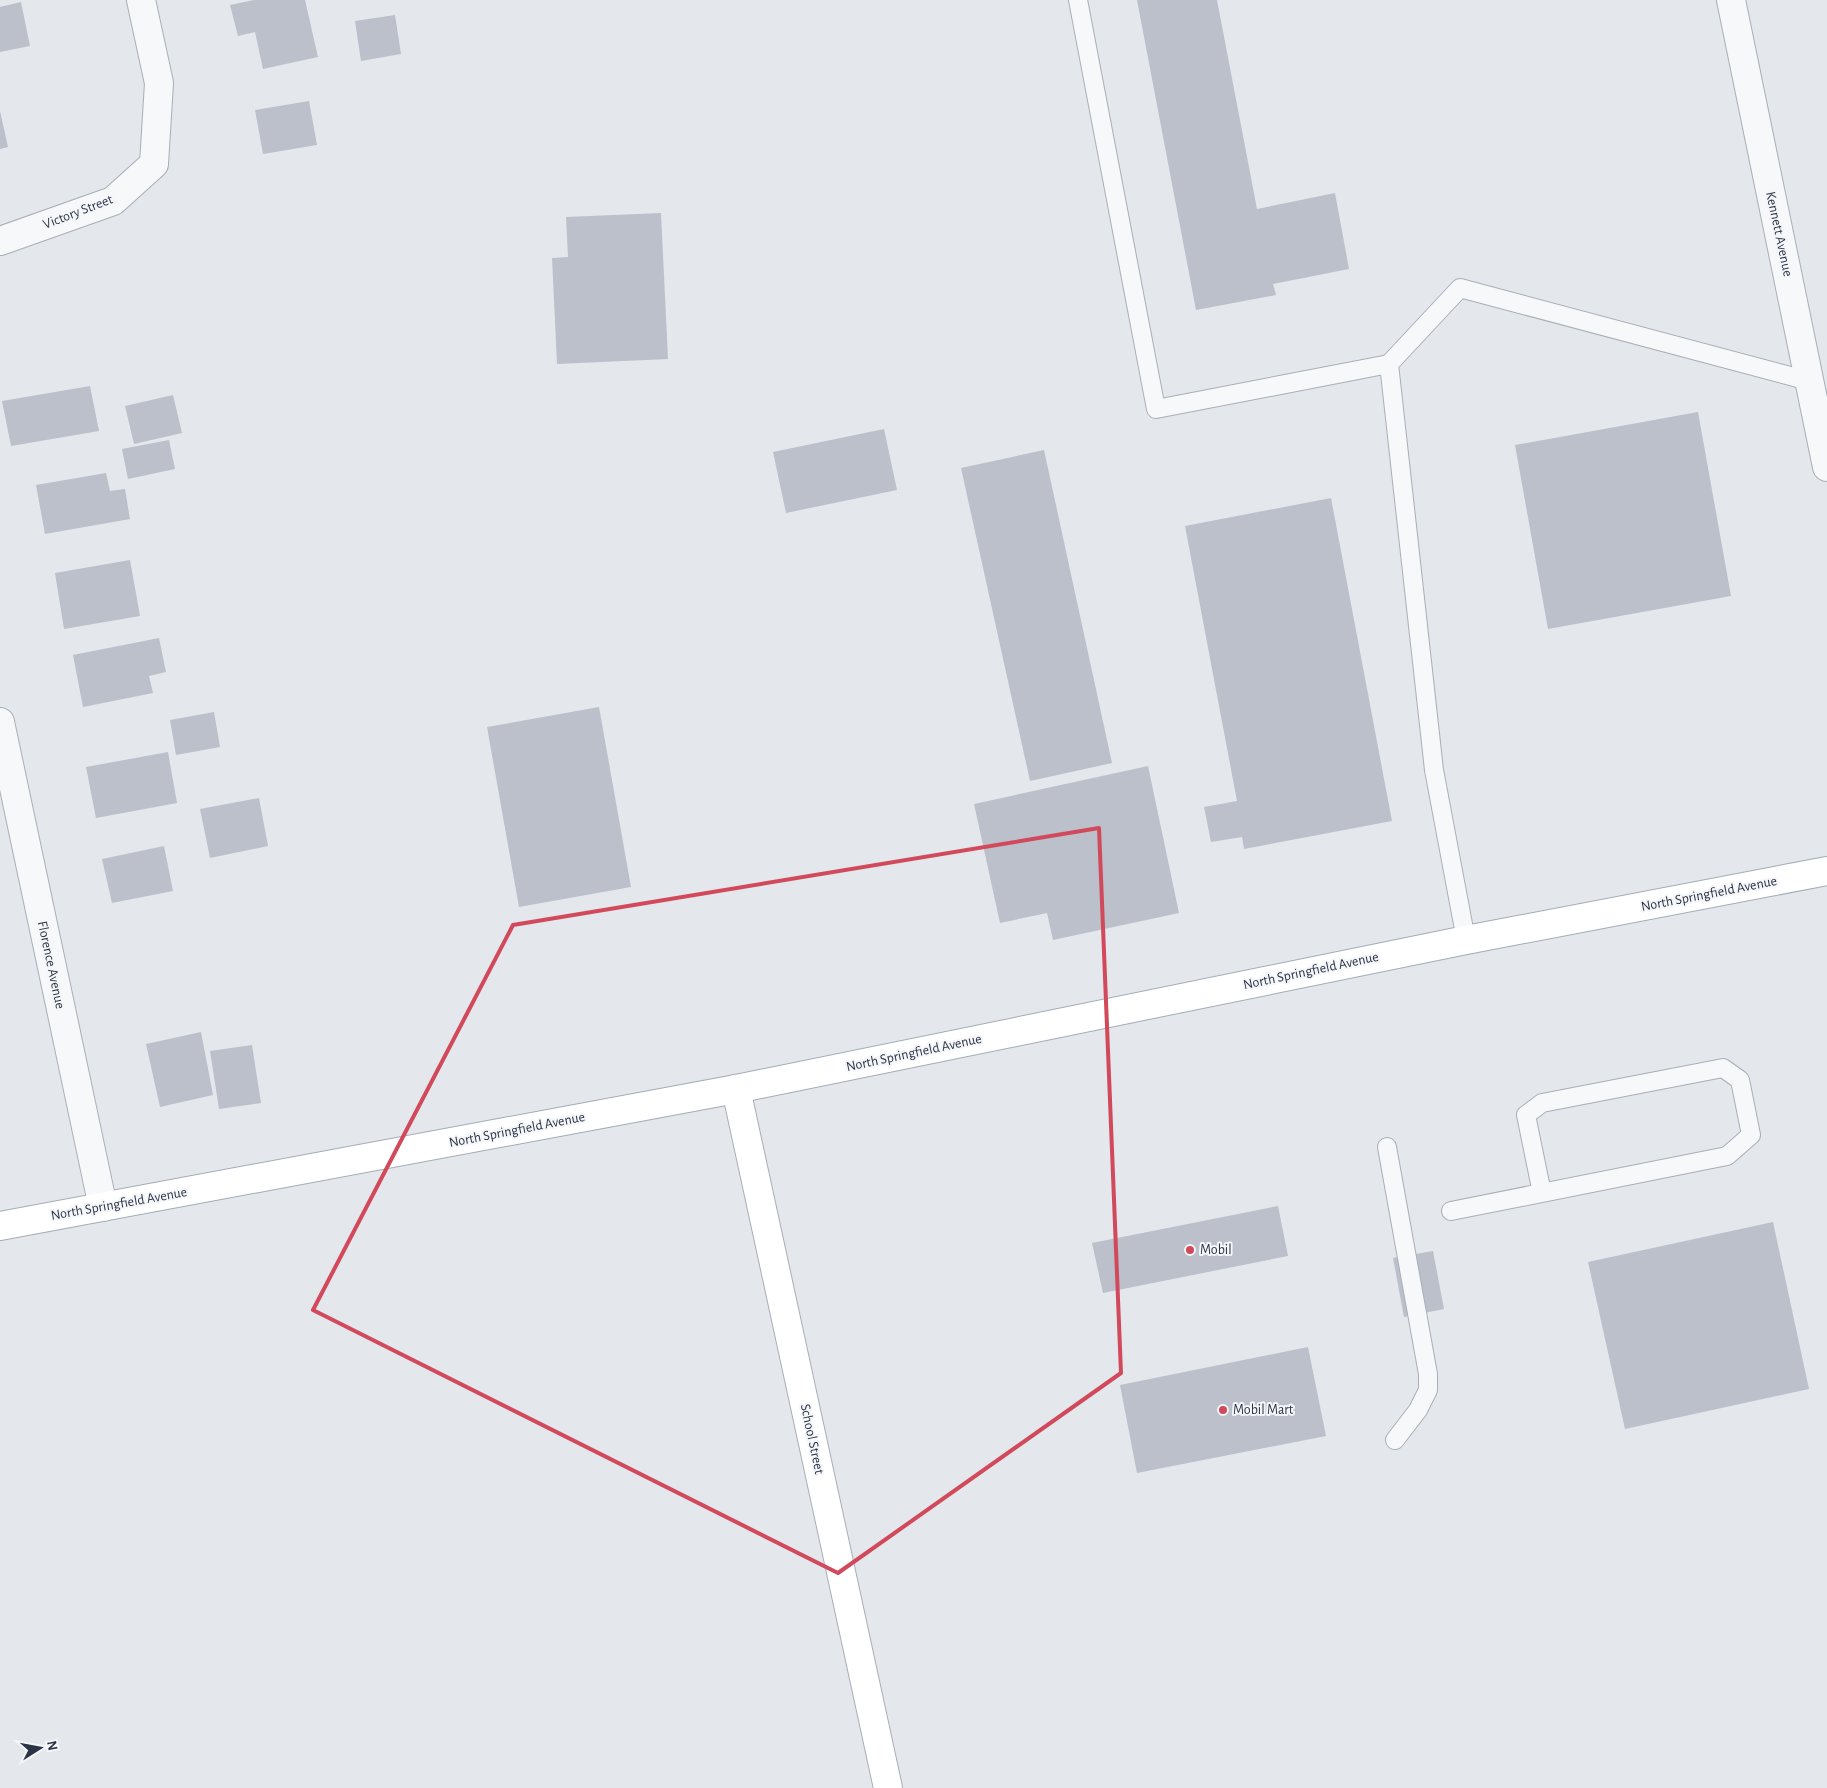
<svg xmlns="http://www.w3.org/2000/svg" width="1827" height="1788" viewBox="0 0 1827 1788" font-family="'Alegreya Sans',sans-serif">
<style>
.building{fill:#bbc0ca}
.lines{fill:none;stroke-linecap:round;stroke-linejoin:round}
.service-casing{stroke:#a9aeb7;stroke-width:20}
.minor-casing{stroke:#a9aeb7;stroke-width:30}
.secondary-casing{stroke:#a9aeb7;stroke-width:30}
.primary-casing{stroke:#a3abb8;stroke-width:30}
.service{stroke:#f7f8fa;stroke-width:18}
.minor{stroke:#f7f8fa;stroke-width:28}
.secondary{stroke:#fff;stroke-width:28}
.primary{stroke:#fff;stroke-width:28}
.marked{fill:none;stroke:#d1495b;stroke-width:4;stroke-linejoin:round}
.poi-dot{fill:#d1495b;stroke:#f4f6f9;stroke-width:2}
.labels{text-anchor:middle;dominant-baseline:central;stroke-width:4;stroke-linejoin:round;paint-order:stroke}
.street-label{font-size:14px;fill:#2b3445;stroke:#f4f6f9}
.poi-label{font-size:14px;fill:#2b3445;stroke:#f4f6f9;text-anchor:start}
</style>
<rect width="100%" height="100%" fill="#e4e7ec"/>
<!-- building -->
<g class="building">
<path d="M 254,0 L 305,0 L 318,57 L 263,69 L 255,32 L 238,36 L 230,5 Z"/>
<path d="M 1137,0 L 1217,0 L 1257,209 L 1335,193 L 1349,269 L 1273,284 L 1276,295 L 1196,310 Z"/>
<path d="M 21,2 L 30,46 L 0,52 L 0,7 Z"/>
<path d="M 395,15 L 401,54 L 361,61 L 355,21 Z"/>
<path d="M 309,101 L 317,145 L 263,154 L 255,110 Z"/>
<path d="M 0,111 L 8,147 L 0,149 Z"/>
<path d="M 661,213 L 668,359 L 557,364 L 552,258 L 568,257 L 566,217 Z"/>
<path d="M 90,386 L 99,431 L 11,446 L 2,401 Z"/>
<path d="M 173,395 L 182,433 L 134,444 L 125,406 Z"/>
<path d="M 1698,412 L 1731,596 L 1548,629 L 1515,445 Z"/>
<path d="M 884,429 L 897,490 L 786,513 L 773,452 Z"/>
<path d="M 169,440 L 175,469 L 128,479 L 122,449 Z"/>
<path d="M 1044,450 L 1112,763 L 1030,781 L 961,468 Z"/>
<path d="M 106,473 L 110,491 L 125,489 L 130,519 L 45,534 L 36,485 Z"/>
<path d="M 1331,498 L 1392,821 L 1244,849 L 1242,837 L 1211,842 L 1204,807 L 1237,801 L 1185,526 Z"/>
<path d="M 130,560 L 140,616 L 64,629 L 55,573 Z"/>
<path d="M 159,638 L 166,672 L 149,676 L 153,693 L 83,707 L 73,655 Z"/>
<path d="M 599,707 L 631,887 L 519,907 L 487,727 Z"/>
<path d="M 214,712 L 220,747 L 176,755 L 170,720 Z"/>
<path d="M 168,752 L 177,803 L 96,818 L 86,767 Z"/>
<path d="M 1148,766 L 1179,913 L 1053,940 L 1047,913 L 1000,923 L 974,804 Z"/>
<path d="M 259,798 L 268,846 L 210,858 L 200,809 Z"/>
<path d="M 164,846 L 173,891 L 112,903 L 102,859 Z"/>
<path d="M 201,1032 L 213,1095 L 160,1107 L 146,1044 Z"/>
<path d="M 252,1045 L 261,1103 L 219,1109 L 210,1051 Z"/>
<path d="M 1278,1206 L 1288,1256 L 1103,1293 L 1092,1243 Z"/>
<path d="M 1773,1222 L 1809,1389 L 1625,1429 L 1588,1262 Z"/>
<path d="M 1433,1251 L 1444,1309 L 1404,1317 L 1393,1258 Z"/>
<path d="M 1308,1347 L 1326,1436 L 1137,1473 L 1120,1385 Z"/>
</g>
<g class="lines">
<defs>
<g id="service">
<path d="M 1078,0 L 1156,409 L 1389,364"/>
<path d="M 1466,940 L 1434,770 L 1389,364 L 1460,288 L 1809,381"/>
<path d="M 1387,1147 L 1428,1374 L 1428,1390 L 1418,1410 L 1395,1440"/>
<path d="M 1451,1211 L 1727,1156 L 1751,1135 L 1740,1080 L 1723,1068 L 1542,1103 L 1526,1115 L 1542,1193"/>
</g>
<g id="minor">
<path d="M 1731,0 L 1827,467"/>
<path d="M 0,241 L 113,201 L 154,164 L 159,83 L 141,0"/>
<path d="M 0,722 L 103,1207"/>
</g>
<path id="secondary" d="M 736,1089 L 888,1788"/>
<path id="primary" d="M 0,1226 L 736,1089 L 1466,940 L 1827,871"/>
</defs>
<!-- service casing -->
<use href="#service" class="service-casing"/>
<!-- minor casing -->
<use href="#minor" class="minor-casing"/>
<!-- secondary casing -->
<use href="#secondary" class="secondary-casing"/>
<!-- primary casing -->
<use href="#primary" class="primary-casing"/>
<!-- service -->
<use href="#service" class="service"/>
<!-- minor -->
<use href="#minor" class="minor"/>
<!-- secondary -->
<use href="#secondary" class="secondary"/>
<!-- primary -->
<use href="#primary" class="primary"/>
</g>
<!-- marked area -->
<path class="marked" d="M 1099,828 L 1121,1373 L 838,1573 L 313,1310 L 513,925 Z"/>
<!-- markers -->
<g class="poi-dot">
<circle cx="1190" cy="1250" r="5"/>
<circle cx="1223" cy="1410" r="5"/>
</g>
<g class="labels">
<!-- street labels -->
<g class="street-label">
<text transform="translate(78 212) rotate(-21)">Victory Street</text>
<text transform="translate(1779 234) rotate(78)">Kennett Avenue</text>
<text transform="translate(1709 894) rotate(-11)">North Springfield Avenue</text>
<text transform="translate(51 965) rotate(78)">Florence Avenue</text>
<text transform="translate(1311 971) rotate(-12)">North Springfield Avenue</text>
<text transform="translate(914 1053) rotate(-12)">North Springfield Avenue</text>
<text transform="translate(517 1130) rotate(-11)">North Springfield Avenue</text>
<text transform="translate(119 1204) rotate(-10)">North Springfield Avenue</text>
<text transform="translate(812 1439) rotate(78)">School Street</text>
</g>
<!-- poi labels -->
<g class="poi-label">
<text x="1200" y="1250">Mobil</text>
<text x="1233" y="1410">Mobil Mart</text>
</g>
</g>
<!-- north arrow -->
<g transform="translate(40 1748) rotate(79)" stroke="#f4f6f9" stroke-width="4" paint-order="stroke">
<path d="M0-4L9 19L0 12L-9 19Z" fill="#2b3445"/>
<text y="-8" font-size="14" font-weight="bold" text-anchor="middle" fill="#2b3445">N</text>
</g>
</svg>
